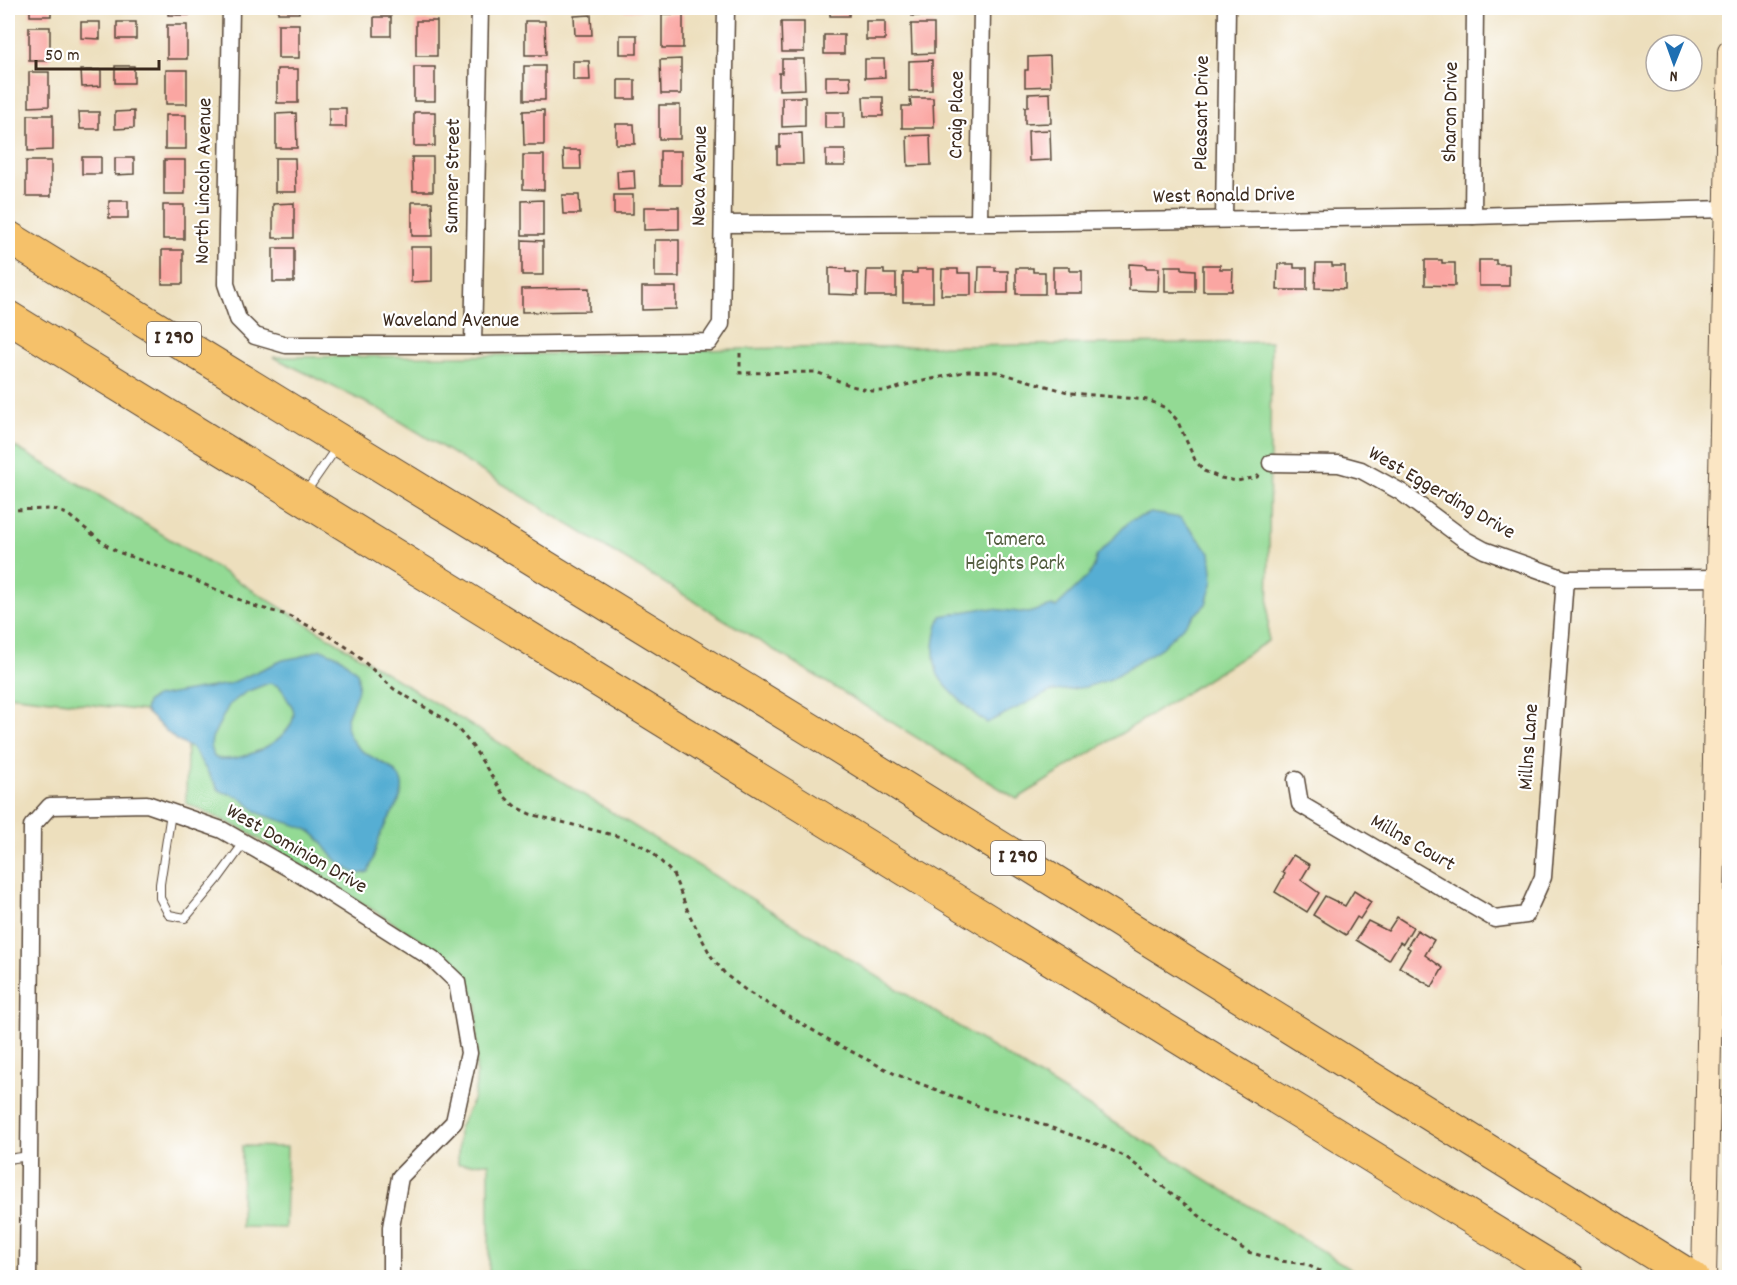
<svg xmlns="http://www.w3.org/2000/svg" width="1737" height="1285" viewBox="0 0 1737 1285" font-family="Dekko,sans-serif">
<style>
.green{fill:#93da94;stroke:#678259;stroke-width:1.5}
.water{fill:#56aed3;stroke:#486c78;stroke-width:1.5;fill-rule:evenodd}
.building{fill:#faa6a2}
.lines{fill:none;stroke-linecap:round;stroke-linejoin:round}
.lane-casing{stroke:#564536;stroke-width:10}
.street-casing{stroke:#564536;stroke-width:19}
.secondary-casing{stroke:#564536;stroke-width:26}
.highway-casing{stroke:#564536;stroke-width:34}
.path{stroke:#564536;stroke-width:3;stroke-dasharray:4.5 4.5;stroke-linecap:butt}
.lane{stroke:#fff;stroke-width:8}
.street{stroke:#fff;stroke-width:16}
.secondary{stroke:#fbe6c4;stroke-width:24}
.highway{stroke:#f5c16b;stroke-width:32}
.labels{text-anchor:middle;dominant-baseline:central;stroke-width:4.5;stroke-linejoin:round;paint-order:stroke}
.shield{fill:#fff;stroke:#766a62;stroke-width:1.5}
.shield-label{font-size:20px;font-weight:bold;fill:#3b2a1e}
.street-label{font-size:21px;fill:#3b2a1e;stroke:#fff}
.park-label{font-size:21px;fill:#555f41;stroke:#fff}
</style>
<rect width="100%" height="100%" fill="#fff"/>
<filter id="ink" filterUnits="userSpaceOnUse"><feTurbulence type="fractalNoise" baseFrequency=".0167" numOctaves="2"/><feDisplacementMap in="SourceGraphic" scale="12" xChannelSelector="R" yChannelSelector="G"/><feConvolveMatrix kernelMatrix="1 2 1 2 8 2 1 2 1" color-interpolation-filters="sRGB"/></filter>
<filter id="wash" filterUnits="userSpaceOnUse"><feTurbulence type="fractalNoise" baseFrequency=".008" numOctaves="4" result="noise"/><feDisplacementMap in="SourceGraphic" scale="24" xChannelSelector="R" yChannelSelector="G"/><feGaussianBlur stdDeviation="1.35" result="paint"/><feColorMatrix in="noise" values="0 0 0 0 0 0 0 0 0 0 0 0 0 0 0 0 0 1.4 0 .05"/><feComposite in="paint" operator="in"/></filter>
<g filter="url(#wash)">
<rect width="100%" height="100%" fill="#eddfbd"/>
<!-- green -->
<g class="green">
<path d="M 1271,342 L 1268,641 L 1017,799 L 385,412 L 273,357 L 467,356 L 783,348 Z"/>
<path d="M 8,443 L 95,493 L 1364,1277 L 489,1277 L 489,1163 L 458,1164 L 459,1128 L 473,1100 L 476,1084 L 477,1005 L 472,990 L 465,976 L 439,951 L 244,830 L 186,803 L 187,746 L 176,740 L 145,711 L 8,695 Z"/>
<path d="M 242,1146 L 287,1147 L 285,1228 L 241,1227 Z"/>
</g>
<!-- water -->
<g class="water">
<path d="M 1151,513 L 1181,518 L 1210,552 L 1213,581 L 1206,604 L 1161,648 L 1111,679 L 1086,687 L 1049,692 L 987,723 C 976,716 940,684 937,672 C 931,653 934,635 941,616 L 984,608 L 1028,613 L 1052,606 L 1056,607 L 1089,575 L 1094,567 L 1096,557 L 1121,530 L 1131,520 Z"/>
<path d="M 321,649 L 340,657 L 357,672 C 364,697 342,712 347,730 C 353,747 364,753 379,761 C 422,782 395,804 381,833 C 376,845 374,860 368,872 C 355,877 350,870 340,863 C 327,854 322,837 308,830 C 292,822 274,820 259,813 C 251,808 245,800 237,796 C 230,793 225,794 219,790 L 193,749 L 176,740 L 145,711 L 147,702 L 155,697 L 229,684 L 283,660 L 299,657 ZM 269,683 C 279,685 282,688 286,697 C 288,701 292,705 293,709 C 301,739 234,767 214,757 L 211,746 L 212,738 L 229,705 L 246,692 Z"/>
</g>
<g id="blocks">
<!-- building -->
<g class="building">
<rect x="30" y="8" width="21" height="8"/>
<path d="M 168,8 L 188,8 L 189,15 L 168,15 Z"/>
<rect x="278" y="8" width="21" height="5"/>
<rect x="416" y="8" width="21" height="3"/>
<rect x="526" y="8" width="21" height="2"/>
<path d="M 624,8 L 641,8 L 641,10 L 624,11 Z"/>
<rect x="783" y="8" width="23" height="6"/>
<rect x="830" y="8" width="19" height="8"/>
<path d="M 911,8 L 934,8 L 935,15 L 912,16 Z"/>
<path d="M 1029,8 L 1054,8 L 1054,11 L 1029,12 Z"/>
<rect x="662" y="14" width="21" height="34"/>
<path d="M 591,15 L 592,35 L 575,35 L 574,16 Z"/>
<rect x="374" y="17" width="17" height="19"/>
<rect x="416" y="21" width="21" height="35"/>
<path d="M 525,21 L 545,21 L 546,55 L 525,55 Z"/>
<rect x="866" y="21" width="19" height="19"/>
<path d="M 81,22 L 100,22 L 100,39 L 81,38 Z"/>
<rect x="117" y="22" width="19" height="17"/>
<path d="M 781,22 L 804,22 L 804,52 L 782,52 Z"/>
<rect x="278" y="24" width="21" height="34"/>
<path d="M 911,24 L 934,24 L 934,53 L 912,54 Z"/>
<rect x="167" y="25" width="20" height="34"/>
<rect x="29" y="27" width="21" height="34"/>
<rect x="620" y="35" width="17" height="19"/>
<rect x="824" y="35" width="20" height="19"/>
<path d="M 1050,56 L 1051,86 L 1025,87 L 1025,70 L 1028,70 L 1028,57 Z"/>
<path d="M 681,59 L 681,94 L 661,94 L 660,60 Z"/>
<path d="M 782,59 L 804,59 L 805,89 L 779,90 L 779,73 L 782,73 Z"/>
<path d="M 865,59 L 884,59 L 885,77 L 865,78 Z"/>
<path d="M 932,60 L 932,90 L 909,91 L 909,61 Z"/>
<path d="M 573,61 L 589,61 L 590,80 L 573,80 Z"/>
<rect x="115" y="66" width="19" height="17"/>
<rect x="524" y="66" width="21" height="34"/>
<rect x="414" y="67" width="21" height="34"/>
<rect x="277" y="69" width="21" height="34"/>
<path d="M 81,70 L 101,70 L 101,86 L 82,87 Z"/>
<rect x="166" y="70" width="21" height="34"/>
<path d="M 29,72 L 49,72 L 49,106 L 29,107 Z"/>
<path d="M 826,76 L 850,76 L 851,90 L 826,91 Z"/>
<rect x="618" y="80" width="17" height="19"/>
<path d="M 1050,93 L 1051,123 L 1025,124 L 1025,107 L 1028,107 L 1028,94 Z"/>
<path d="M 782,97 L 805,97 L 805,126 L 782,127 Z"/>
<path d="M 863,97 L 883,97 L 883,116 L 864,116 Z"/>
<path d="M 910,98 L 933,98 L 934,128 L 902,128 L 902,106 L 911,106 Z"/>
<rect x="659" y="105" width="21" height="34"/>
<rect x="329" y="108" width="17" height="19"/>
<path d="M 544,110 L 544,145 L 524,145 L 523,111 Z"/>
<path d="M 134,111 L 134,128 L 115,129 L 115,112 Z"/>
<path d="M 79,112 L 99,112 L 99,129 L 80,129 Z"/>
<rect x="414" y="112" width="21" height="34"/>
<rect x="825" y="112" width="19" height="16"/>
<path d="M 296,113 L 297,148 L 276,148 L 276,114 Z"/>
<path d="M 28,115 L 53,115 L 53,150 L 28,151 Z"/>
<rect x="165" y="115" width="21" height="34"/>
<path d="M 616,124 L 634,124 L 635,144 L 616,144 Z"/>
<path d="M 1050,130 L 1051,160 L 1029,161 L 1028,131 Z"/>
<path d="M 802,133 L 803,164 L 777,164 L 777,147 L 780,147 L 780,134 Z"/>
<path d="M 930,135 L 931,165 L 908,166 L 907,136 Z"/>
<path d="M 563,150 L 580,150 L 581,169 L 564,169 Z"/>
<rect x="826" y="150" width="19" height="16"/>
<rect x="660" y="151" width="21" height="34"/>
<path d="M 523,155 L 544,155 L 544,190 L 523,189 Z"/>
<rect x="82" y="157" width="19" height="17"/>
<path d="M 412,157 L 433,157 L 433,191 L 413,191 Z"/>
<path d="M 115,158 L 134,158 L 134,174 L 115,175 Z"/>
<path d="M 275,158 L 295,158 L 296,192 L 275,192 Z"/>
<rect x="164" y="160" width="21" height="34"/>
<rect x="26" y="161" width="25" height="35"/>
<path d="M 634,170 L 635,189 L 618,190 L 617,171 Z"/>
<path d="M 562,195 L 579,195 L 580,214 L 563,214 Z"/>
<rect x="614" y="195" width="19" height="19"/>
<path d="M 543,200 L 543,235 L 522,235 L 522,201 Z"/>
<rect x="109" y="201" width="19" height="17"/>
<path d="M 412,202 L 432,202 L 433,236 L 412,236 Z"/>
<path d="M 294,203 L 294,238 L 273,238 L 273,204 Z"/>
<rect x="163" y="205" width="21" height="34"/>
<path d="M 644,207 L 679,207 L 679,229 L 644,230 Z"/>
<path d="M 522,240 L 543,241 L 543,275 L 522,275 Z"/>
<rect x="655" y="240" width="24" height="37"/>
<path d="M 411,247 L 432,247 L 432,281 L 411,282 Z"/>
<rect x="273" y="248" width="21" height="34"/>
<rect x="162" y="250" width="21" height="34"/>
<path d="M 1425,260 L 1442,260 L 1442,263 L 1455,263 L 1455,286 L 1425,285 Z"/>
<path d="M 1479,260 L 1496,260 L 1496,264 L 1509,264 L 1509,286 L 1479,286 Z"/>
<path d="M 1316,263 L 1332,263 L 1332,266 L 1345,266 L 1345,289 L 1315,288 Z"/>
<path d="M 1129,264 L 1146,265 L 1146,268 L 1159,268 L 1158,291 L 1129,290 Z"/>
<path d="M 1278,264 L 1294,264 L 1294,268 L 1307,268 L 1307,290 L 1277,290 Z"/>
<path d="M 1203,265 L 1220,265 L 1220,269 L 1233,269 L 1232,291 L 1203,291 Z"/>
<path d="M 1165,266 L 1182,266 L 1182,269 L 1195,270 L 1195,292 L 1165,292 Z"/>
<path d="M 979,267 L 995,267 L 995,271 L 1008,271 L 1008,293 L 978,293 Z"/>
<path d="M 1053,267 L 1070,267 L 1070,271 L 1082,271 L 1082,293 L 1053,293 Z"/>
<path d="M 829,268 L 846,269 L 846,272 L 858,273 L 858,295 L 829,294 Z"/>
<path d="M 1016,268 L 1033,268 L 1033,272 L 1045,272 L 1045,294 L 1016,294 Z"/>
<path d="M 917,269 L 933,269 L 933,302 L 903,302 L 903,273 L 917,273 Z"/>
<path d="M 942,269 L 958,269 L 958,273 L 971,273 L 971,295 L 941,295 Z"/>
<path d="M 867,270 L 884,270 L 884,274 L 896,274 L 896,296 L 866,296 Z"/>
<path d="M 642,287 L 676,287 L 676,309 L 642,310 Z"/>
<path d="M 589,288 L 589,311 L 522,312 L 522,289 Z"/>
<path d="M 1293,855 L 1310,865 L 1301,880 L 1319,893 L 1307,912 L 1275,892 L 1285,874 L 1282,872 Z"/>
<path d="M 1354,891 L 1371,902 L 1360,919 L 1357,917 L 1346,935 L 1313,915 L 1325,896 L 1345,906 Z"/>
<path d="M 1397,917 L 1413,927 L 1403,944 L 1400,942 L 1389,960 L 1356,940 L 1368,921 L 1388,931 Z"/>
<path d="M 1417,930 L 1434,940 L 1425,955 L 1443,968 L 1432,987 L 1399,967 L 1410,949 L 1407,947 Z"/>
</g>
</g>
</g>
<g filter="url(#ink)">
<use href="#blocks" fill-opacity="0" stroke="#564536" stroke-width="1.5"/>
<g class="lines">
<defs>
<g id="lane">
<path d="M 305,493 L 337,447"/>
<path d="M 171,813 L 160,884 L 160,898 L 169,915 L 185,918 L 217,880 L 244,843"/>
<path d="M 8,1159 L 29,1156"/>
</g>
<g id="street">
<path d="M 231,8 L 226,284 L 238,319 L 255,336 L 286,345 L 473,345 L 709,342 L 721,324 L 726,8"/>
<path d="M 1473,216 L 1475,8"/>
<path d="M 1224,219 L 1227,8"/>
<path d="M 979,223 L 982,8"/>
<path d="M 723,224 L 994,223 L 1473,216 L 1726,209"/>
<path d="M 473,345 L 480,8"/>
<path d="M 1271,463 L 1339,464 L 1361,470 L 1401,492 L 1464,539 L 1484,550 L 1565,579 L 1729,578"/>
<path d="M 1296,780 L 1300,804 L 1495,919 L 1526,915 L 1543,877 L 1565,579"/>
<path d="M 28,1278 L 32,826 L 50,806 L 147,804 L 222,830 L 301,875 L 433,959 L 457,982 L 469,1053 L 454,1122 L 400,1177 L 391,1227 L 391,1278"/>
</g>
<path id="secondary" d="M 1704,1278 L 1730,52"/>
<g id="highway">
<path d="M 8,237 L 810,729 L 1693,1278"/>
<path d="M 8,317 L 1569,1278"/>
</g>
</defs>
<!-- lane casing -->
<use href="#lane" class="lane-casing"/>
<!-- street casing -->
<use href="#street" class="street-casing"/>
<!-- secondary casing -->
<use href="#secondary" class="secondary-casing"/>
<!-- highway casing -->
<use href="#highway" class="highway-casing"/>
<!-- path -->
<g class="path">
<path d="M 740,353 L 740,373 L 816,372 L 852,386 L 871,391 L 887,391 L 906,385 L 968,371 L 997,372 L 1071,393 L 1148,400 L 1166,408 L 1177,420 L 1195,460 L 1204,471 L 1221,478 L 1237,481 L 1257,477 L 1261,473"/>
<path d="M 8,510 L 53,509 L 67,514 L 106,545 L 118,552 L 187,577 L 254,606 L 287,615 L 331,637 L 351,650 L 394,689 L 443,718 L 458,729 L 473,747 L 505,797 L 516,807 L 530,814 L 621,837 L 637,843 L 652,852 L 673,874 L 689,914 L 711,956 L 726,975 L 748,992 L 831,1041 L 895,1074 L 989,1110 L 1016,1115 L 1102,1146 L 1126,1157 L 1226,1237 L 1248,1252 L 1280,1261 L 1305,1264 L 1335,1278"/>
</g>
<!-- lane -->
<use href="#lane" class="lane"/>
<!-- street -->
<use href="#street" class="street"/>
<!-- secondary -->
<use href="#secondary" class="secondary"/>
<!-- highway -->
<use href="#highway" class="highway"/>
</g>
</g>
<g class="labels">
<!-- shield labels -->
<g class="shield">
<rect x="147" y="322" width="54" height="34" rx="4.5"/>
<rect x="991" y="841" width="54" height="34" rx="4.5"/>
</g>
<g class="shield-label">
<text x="174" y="339">I 290</text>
<text x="1018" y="858">I 290</text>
</g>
<!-- street labels -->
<g class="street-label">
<text transform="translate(1452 112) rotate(-89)">Sharon Drive</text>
<text transform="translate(1203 113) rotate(-89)">Pleasant Drive</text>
<text transform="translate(958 115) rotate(-89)">Craig Place</text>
<text transform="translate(454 176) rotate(-89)">Sumner Street</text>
<text transform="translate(701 176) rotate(-89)">Neva Avenue</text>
<text transform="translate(205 181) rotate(-89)">North Lincoln Avenue</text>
<text transform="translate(1224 197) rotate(-1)">West Ronald Drive</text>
<text x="451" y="322">Waveland Avenue</text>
<text transform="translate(1441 494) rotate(30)">West Eggerding Drive</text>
<text transform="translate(1530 747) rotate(-86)">Millns Lane</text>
<text transform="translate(1412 844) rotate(30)">Millns Court</text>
<text transform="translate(296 850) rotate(30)">West Dominion Drive</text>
</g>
<!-- park labels -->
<g class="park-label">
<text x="1015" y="541">Tamera<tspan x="1015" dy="24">Heights Park</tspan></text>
</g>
</g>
<!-- margin -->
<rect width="1737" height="1285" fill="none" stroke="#fff" stroke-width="30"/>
<!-- north arrow -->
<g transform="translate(1674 63) rotate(181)"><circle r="28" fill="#ffffff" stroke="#b1aaa5" stroke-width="1.5"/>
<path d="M0-4.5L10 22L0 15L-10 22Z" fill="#1f6fb2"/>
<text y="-9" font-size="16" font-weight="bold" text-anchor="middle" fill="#3b2a1e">N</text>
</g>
<!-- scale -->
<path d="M36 60v9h123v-9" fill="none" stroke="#3b2a1e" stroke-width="3"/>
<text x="45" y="60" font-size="18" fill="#3b2a1e" stroke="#ffffff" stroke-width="4.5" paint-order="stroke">50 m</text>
</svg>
